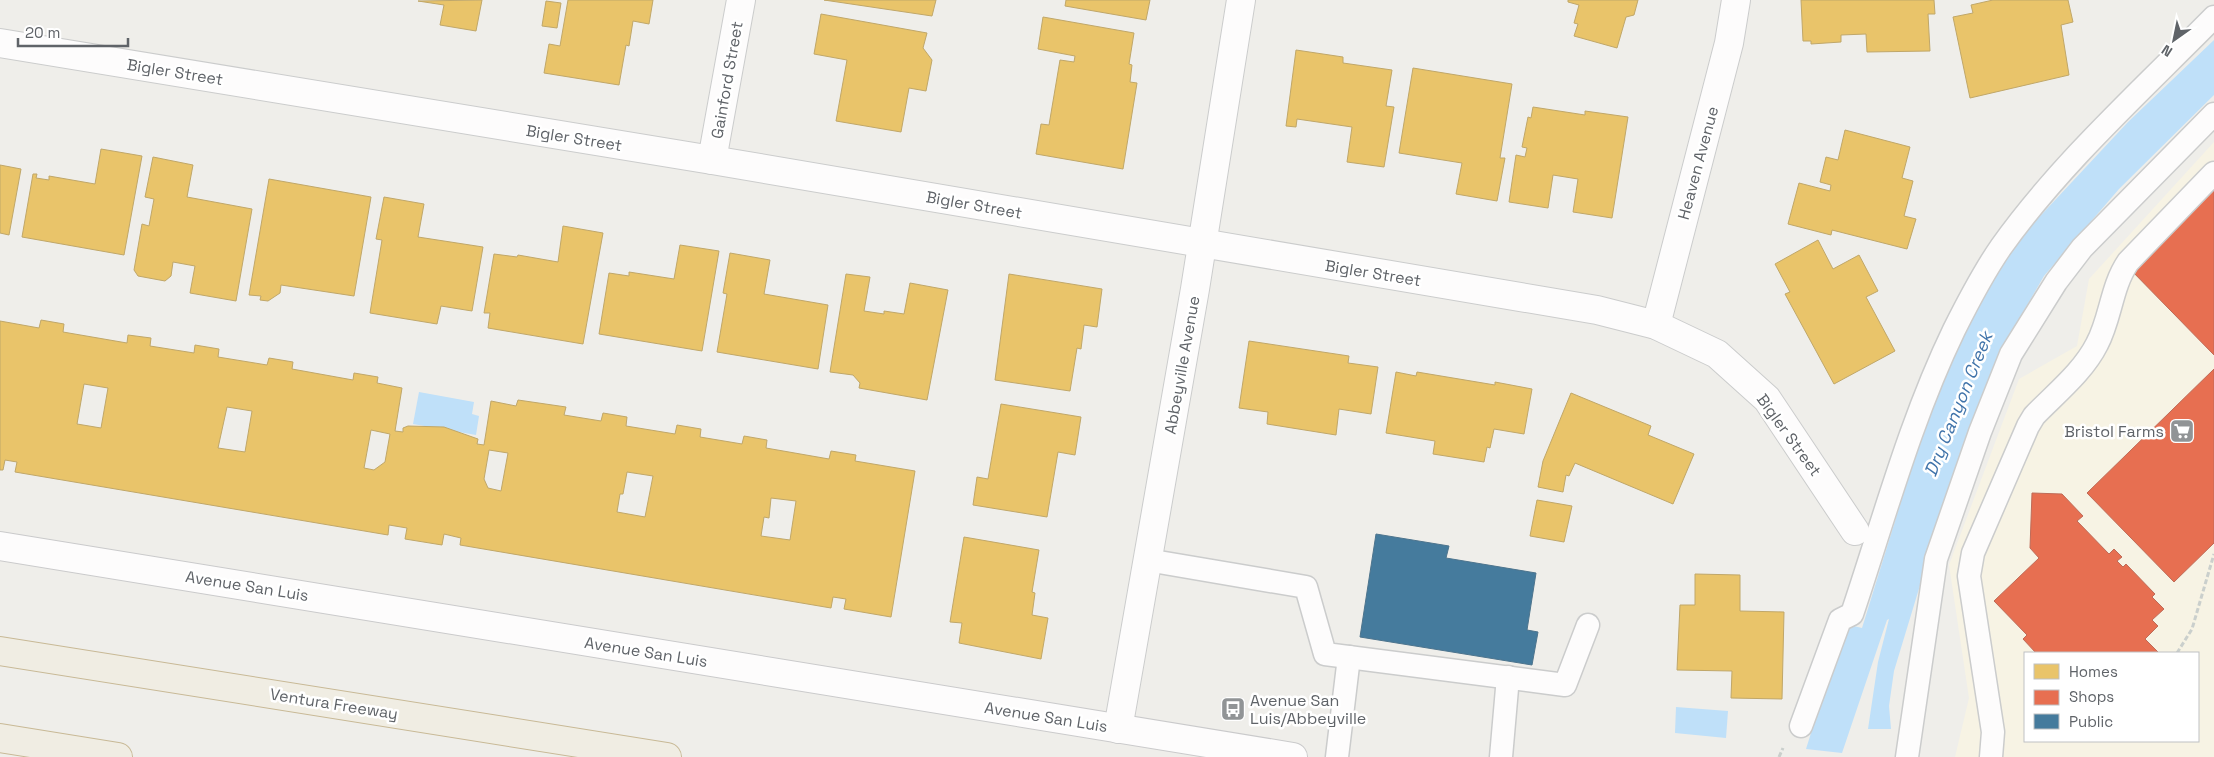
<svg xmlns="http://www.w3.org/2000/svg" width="2214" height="757" viewBox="0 0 2214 757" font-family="'Space Grotesk',sans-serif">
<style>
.commercial{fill:#f7f3e4;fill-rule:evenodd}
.water{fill:#bfe0f9}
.homes{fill:#e9c46a;stroke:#c0a769;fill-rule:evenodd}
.shops{fill:#e76f51;stroke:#be6b58}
.public{fill:#457b9d;stroke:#4d748d}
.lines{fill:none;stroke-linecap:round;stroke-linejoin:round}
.lane-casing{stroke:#cbcccc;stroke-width:25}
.street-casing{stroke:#cbcccc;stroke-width:30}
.secondary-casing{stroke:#cacacb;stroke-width:30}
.highway-casing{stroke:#c8b996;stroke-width:30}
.path{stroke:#cacfcc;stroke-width:3;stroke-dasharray:5 2.5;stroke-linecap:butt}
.lane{stroke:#fdfcfc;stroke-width:22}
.street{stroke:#fdfcfc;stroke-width:28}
.secondary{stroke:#fdfcfc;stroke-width:28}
.highway{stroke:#f0ede3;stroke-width:28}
.labels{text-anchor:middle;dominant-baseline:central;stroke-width:5;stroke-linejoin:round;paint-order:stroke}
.street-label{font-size:16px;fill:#5f6368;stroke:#fff}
.poi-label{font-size:16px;fill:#5f6368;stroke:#fff;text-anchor:end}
.water-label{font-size:18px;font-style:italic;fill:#4174aa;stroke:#fff}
</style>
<rect width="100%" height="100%" fill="#efeeea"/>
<!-- commercial -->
<path class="commercial" d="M 2214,142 L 2214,757 L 1955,757 L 1969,698 L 1949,565 L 2019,379 L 2077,346 L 2089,279 ZM 2025,653 L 2198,653 L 2198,741 L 2025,741 Z"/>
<!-- water -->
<g class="water">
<path d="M 2214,40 L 2214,95 L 2119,189 L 2044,276 L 2014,328 L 1988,381 L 1962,447 L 1894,671 L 1889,706 L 1891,729 L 1868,729 L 1878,662 L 1889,619 L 1887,620 L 1842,753 L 1806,749 L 1845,624 L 1862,628 L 1917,450 L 1948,369 L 1980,304 L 2015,243 L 2128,122 Z"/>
<path d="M 419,392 L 474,402 L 472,414 L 479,416 L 476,435 L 413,424 Z"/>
<path d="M 1676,707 L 1728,711 L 1726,738 L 1675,733 Z"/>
</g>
<!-- homes -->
<g class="homes">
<path d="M 482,0 L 476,31 L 440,25 L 444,5 L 418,1 Z"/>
<path d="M 568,0 L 653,0 L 649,24 L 633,21 L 629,46 L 626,45 L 619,85 L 544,73 L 549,44 L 560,46 Z"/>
<path d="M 824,0 L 936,0 L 932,16 Z"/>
<path d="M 1066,0 L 1150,0 L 1146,20 L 1065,6 Z"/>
<path d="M 1568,0 L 1638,0 L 1634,15 L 1626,17 L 1617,48 L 1574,36 L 1578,24 L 1574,23 L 1579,5 L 1568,2 Z"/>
<path d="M 1801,0 L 1934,0 L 1935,14 L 1928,14 L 1930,51 L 1867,52 L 1866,34 L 1841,35 L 1841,42 L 1811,44 L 1811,41 L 1803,41 Z"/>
<path d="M 1993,0 L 2068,0 L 2073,22 L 2061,25 L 2069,75 L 1970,98 L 1953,17 L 1973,13 L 1971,5 Z"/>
<path d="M 546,1 L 561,3 L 557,28 L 542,26 Z"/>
<path d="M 821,14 L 927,33 L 923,48 L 932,60 L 926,91 L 909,88 L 901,132 L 836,121 L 847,60 L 814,54 Z"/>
<path d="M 1043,17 L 1134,33 L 1129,64 L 1132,65 L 1130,82 L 1137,83 L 1123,169 L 1036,154 L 1041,124 L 1049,125 L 1060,60 L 1074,62 L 1075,56 L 1038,49 Z"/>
<path d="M 1296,50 L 1343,57 L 1343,63 L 1392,70 L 1386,106 L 1394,107 L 1384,167 L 1347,162 L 1352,127 L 1297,119 L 1296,127 L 1286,126 Z"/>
<path d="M 1413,68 L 1512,84 L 1500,158 L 1505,158 L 1497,201 L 1456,194 L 1462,163 L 1399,153 Z"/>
<path d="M 1533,107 L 1585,115 L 1585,111 L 1628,117 L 1612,218 L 1573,212 L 1578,179 L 1553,175 L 1548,208 L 1509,202 L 1516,155 L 1525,157 L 1527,148 L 1522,147 L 1528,117 L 1531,118 Z"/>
<path d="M 1845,130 L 1910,147 L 1902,178 L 1913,181 L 1904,216 L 1916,219 L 1907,249 L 1832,230 L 1831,235 L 1788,224 L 1799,183 L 1830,191 L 1831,185 L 1820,182 L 1826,157 L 1838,160 Z"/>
<path d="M 101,149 L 142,156 L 124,255 L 22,237 L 33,174 L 37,174 L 36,178 L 49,180 L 49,176 L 95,184 Z"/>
<path d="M 153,157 L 193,165 L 187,197 L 252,209 L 236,301 L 190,293 L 195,266 L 173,262 L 171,276 L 165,281 L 138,276 L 134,270 L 142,224 L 149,226 L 154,199 L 145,197 Z"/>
<path d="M 0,165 L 21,169 L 9,235 L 0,233 Z"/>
<path d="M 269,179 L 371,197 L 354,296 L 281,285 L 280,293 L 268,301 L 260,300 L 261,296 L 249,295 Z"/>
<path d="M 384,197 L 424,204 L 418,237 L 483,247 L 472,311 L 441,306 L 437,324 L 370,313 L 382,240 L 376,239 Z"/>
<path d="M 563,226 L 603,233 L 583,344 L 488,328 L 490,313 L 484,313 L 494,254 L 517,257 L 518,255 L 558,262 Z"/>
<path d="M 1818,240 L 1833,269 L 1859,255 L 1878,291 L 1866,297 L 1895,351 L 1834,384 L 1785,294 L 1790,292 L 1775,264 Z"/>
<path d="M 680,245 L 719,251 L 702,351 L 599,334 L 609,273 L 629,276 L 629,272 L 674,279 Z"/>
<path d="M 730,253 L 770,260 L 764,294 L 828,305 L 818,369 L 717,352 L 727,294 L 723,293 Z"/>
<path d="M 846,274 L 870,277 L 864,311 L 884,314 L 884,311 L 904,314 L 910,283 L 948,290 L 927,400 L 859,388 L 860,383 L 853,375 L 830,372 Z"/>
<path d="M 1009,274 L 1102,289 L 1097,327 L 1084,325 L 1081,349 L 1077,348 L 1070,391 L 995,380 Z"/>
<path d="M 41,320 L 64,324 L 63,332 L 127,343 L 128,335 L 151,338 L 150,346 L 194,353 L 195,345 L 219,349 L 218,357 L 267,365 L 269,358 L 293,362 L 292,369 L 353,380 L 354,373 L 378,377 L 377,383 L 402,388 L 395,431 L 403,432 L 403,428 L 408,426 L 444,427 L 478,439 L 477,444 L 484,445 L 491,401 L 516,406 L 518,400 L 566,407 L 564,415 L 601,421 L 603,413 L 627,417 L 626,426 L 675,434 L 677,425 L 701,429 L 700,437 L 742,444 L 744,436 L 767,440 L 766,448 L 829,459 L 831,451 L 856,455 L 855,461 L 915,471 L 891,617 L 844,609 L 846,599 L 833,597 L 831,608 L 460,545 L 461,538 L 444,534 L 442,545 L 405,539 L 407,528 L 389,525 L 388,535 L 15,472 L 17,462 L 5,460 L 3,470 L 0,470 L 0,321 L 39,328 ZM 84,384 L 108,388 L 101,428 L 77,424 ZM 227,407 L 252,411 L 245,452 L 218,448 ZM 371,430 L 390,434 L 385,462 L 374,470 L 364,468 ZM 489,450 L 508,453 L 501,491 L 488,488 L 484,479 ZM 627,472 L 653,476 L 645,517 L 617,512 L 620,494 L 623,494 ZM 771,498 L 796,501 L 790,540 L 761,536 L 764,517 L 769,518 Z"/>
<path d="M 1249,341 L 1349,356 L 1348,363 L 1378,367 L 1371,414 L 1339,409 L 1336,435 L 1267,424 L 1268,412 L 1239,408 Z"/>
<path d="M 1396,372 L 1416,376 L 1417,372 L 1495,385 L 1495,382 L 1532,389 L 1524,434 L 1494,429 L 1490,448 L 1487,447 L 1484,462 L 1433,454 L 1435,441 L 1386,433 Z"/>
<path d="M 1571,393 L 1651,426 L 1648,435 L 1694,454 L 1673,504 L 1575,463 L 1569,476 L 1566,475 L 1563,492 L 1538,487 L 1543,461 Z"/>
<path d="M 1001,404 L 1081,417 L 1075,455 L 1058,452 L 1047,517 L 973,505 L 977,477 L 988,479 Z"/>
<path d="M 1537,500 L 1572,506 L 1564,542 L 1530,536 Z"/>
<path d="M 964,537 L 1039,550 L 1032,592 L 1035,593 L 1032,615 L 1048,618 L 1041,659 L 959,643 L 962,623 L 950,622 Z"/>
<path d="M 1695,574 L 1740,575 L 1740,611 L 1784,612 L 1782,699 L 1731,698 L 1732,671 L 1677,670 L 1680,605 L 1695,605 Z"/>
</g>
<!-- shops -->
<g class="shops">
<path d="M 2214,185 L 2214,355 L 2129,268 Z"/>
<path d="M 2214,369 L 2214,543 L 2174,582 L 2087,493 Z"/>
<path d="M 2032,493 L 2062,494 L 2083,516 L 2077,521 L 2109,554 L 2114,549 L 2122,557 L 2117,561 L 2123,567 L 2126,564 L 2155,594 L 2152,597 L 2164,609 L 2152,620 L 2158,626 L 2145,639 L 2159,653 L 2036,653 L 2023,639 L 2027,635 L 1994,601 L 2039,558 L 2030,548 Z"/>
</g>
<!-- public -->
<path class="public" d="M 1376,534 L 1449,546 L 1446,558 L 1536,573 L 1527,630 L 1538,632 L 1532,665 L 1360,637 Z"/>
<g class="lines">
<defs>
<g id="lane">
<path d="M 1147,560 L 1306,587 L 1325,654 L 1565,685 L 1588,625"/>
<path d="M 1801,726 L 1840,620 L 1852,614 C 1884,519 1910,421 1954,330 C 1968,302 1983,273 2001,247 C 2060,164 2142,90 2214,17"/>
<path d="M 1337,757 L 1349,657"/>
<path d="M 1501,757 L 1508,677"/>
<path d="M 1907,757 L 1936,559 L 1980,432 L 2011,354 L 2056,282 L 2082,248 L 2214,114"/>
<path d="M 1991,757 L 1993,732 L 1969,576 L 1973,553 L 2028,426 L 2034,416 C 2055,394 2083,372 2097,344 C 2111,318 2111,287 2128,262 L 2214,173"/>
</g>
<g id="street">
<path d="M 0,43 L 712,160 L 1597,310 L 1656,325 L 1717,354 L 1767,399 L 1855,531"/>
<path d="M 712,160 L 741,0"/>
<path d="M 1656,325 L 1729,43 L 1736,0"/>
<path d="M 1118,729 L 1195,289 L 1241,0"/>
</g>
<path id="secondary" d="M 0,546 L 1293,757"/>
<g id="highway">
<path d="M 0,651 L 667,757"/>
<path d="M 0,738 L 118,757"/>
</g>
</defs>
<!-- lane casing -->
<use href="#lane" class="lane-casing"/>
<!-- street casing -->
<use href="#street" class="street-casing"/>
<!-- secondary casing -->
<use href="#secondary" class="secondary-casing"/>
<!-- highway casing -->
<use href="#highway" class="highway-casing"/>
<!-- path -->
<g class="path">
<path d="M 2177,653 L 2192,629 L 2214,554"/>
<path d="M 1779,757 L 1783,748"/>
</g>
<!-- lane -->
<use href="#lane" class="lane"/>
<!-- street -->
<use href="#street" class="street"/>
<!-- secondary -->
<use href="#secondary" class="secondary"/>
<!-- highway -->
<use href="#highway" class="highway"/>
</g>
<!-- icons -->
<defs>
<symbol id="supermarket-square" viewBox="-11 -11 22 22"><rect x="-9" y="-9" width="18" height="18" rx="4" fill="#919496" stroke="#fff"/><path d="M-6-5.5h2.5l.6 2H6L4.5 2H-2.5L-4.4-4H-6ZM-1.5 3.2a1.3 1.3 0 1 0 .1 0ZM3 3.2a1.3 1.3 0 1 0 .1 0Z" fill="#fff"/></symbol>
<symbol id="bus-square" viewBox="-11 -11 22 22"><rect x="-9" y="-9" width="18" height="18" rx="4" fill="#919496" stroke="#fff"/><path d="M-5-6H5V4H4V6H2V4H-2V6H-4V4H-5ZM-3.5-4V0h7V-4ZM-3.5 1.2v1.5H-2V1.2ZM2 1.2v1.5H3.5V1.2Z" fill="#fff"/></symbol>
</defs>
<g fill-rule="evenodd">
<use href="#supermarket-square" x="2168" y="417" width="28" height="28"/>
<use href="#bus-square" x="1219" y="695" width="28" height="28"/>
</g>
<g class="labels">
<!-- street labels -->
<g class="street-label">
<text transform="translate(175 72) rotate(9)">Bigler Street</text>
<text transform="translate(727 80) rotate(-80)">Gainford Street</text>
<text transform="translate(574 138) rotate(9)">Bigler Street</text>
<text transform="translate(1698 163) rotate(-75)">Heaven Avenue</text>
<text transform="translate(974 205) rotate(10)">Bigler Street</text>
<text transform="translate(1373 273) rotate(9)">Bigler Street</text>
<text transform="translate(1182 365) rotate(-80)">Abbeyville Avenue</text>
<text transform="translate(1789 435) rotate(54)">Bigler Street</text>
<text transform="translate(247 586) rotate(9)">Avenue San Luis</text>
<text transform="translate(646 652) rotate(9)">Avenue San Luis</text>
<text transform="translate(334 704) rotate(9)">Ventura Freeway</text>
<text transform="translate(1046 717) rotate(9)">Avenue San Luis</text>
</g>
<!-- poi labels -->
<g class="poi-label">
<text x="2164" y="431">Bristol Farms</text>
<text x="1250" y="700" text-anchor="start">Avenue San<tspan x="1250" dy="18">Luis/Abbeyville</tspan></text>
</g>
<!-- water labels -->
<g class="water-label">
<text transform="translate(1958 404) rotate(-68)">Dry Canyon Creek</text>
</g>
</g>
<!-- legend -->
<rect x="2024" y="652" width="175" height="90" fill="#ffffff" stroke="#bfc1c3"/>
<rect x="2034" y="664" width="25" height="15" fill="#e9c46a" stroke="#bfc1c3"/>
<text x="2069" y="677" font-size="15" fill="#5f6368">Homes</text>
<rect x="2034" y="690" width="25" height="15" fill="#e76f51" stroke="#bfc1c3"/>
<text x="2069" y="702" font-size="15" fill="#5f6368">Shops</text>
<rect x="2034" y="714" width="25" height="15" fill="#457b9d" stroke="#bfc1c3"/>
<text x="2069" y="727" font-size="15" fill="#5f6368">Public</text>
<!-- north arrow -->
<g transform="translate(2174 40) rotate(213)" stroke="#ffffff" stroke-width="4" paint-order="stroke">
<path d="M0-4L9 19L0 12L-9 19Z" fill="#5f6368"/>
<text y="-8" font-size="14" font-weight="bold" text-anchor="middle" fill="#5f6368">N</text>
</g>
<!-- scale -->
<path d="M18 38v8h110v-8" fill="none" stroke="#5f6368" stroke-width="2.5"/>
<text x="25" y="38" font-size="15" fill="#5f6368" stroke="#ffffff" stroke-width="4" paint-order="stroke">20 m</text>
</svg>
